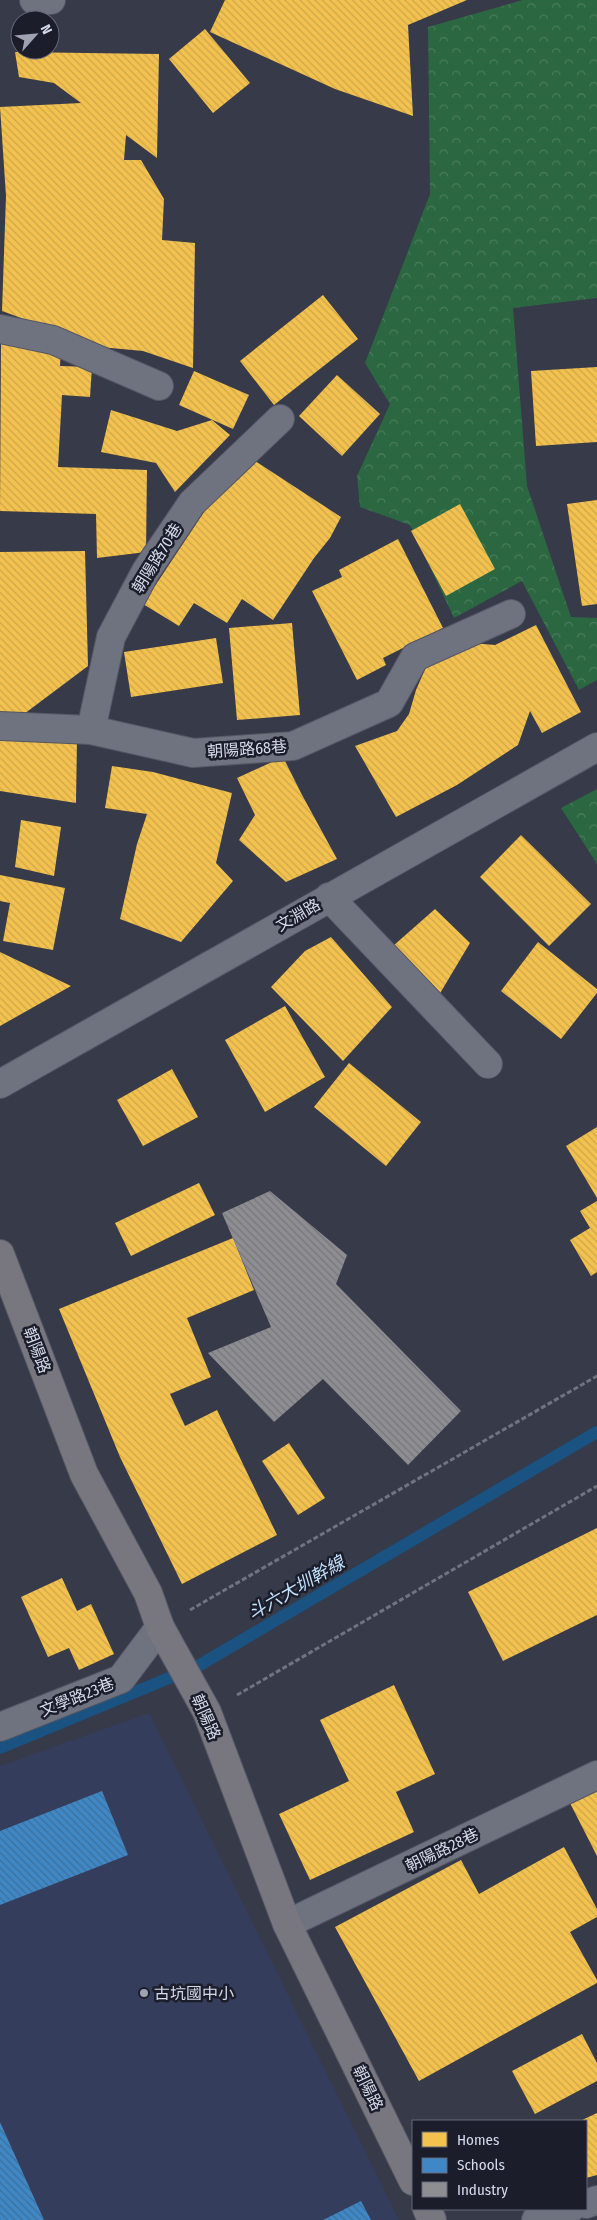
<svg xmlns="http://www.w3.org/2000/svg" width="597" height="2220" viewBox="0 0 597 2220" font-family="'Fira Sans Condensed','Noto Sans TC',sans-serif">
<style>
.built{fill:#353d5c}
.forest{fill:url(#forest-crowns)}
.homes{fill:url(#homes-back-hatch)}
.schools{fill:url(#schools-back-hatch)}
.industry{fill:url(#industry-back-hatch)}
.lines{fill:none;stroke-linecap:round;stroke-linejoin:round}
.stream{stroke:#1a5281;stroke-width:12}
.minor-casing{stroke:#545764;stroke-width:30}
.major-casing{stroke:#545764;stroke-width:30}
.path{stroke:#71747f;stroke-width:3;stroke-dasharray:5 2.5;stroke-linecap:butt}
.minor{stroke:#6f727f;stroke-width:28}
.major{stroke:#78767f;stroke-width:28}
.poi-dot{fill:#9ea2b3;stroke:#1b1e2a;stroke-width:2}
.labels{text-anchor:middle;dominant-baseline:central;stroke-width:5;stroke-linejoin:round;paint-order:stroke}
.street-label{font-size:16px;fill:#d5daec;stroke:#1b1e2a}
.poi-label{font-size:16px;fill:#d5daec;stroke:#1b1e2a;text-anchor:start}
.water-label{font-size:18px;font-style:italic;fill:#c2e1ff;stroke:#1b1e2a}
</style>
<defs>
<pattern id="forest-crowns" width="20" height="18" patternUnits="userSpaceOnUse" patternTransform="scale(1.25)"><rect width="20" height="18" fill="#2b6740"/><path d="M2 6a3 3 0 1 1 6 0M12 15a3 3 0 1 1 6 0" fill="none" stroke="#497c5c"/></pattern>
<pattern id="homes-back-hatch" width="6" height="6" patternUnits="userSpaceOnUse" patternTransform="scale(1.25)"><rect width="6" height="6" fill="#f2c14e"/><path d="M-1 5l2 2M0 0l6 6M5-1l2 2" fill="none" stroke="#cea74d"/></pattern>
<pattern id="schools-back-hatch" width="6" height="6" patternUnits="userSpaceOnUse" patternTransform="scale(1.25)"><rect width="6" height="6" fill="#3f88c5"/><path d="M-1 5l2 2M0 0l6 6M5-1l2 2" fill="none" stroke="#3f6f99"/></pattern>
<pattern id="industry-back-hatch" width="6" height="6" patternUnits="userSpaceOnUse" patternTransform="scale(1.25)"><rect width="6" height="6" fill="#8d8d92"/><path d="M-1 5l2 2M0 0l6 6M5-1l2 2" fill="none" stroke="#76767c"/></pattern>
</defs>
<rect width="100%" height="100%" fill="#373a49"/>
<!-- built -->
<path class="built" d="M 149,1713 L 399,2220 L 0,2220 L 0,1766 Z"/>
<!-- forest -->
<g class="forest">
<path d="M 523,0 L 597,0 L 597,298 L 513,308 L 527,486 L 571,617 L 597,618 L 597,680 L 579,690 L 522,581 L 454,618 L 410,525 L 360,507 L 357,476 L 390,404 L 365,363 L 430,194 L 428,27 Z"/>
<path d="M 597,789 L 597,864 L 561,808 Z"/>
</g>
<!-- homes -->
<g class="homes">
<path d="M 225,0 L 467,0 L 408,25 L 413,116 L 335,89 L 210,32 Z"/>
<path d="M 205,29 L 250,83 L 213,113 L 169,59 Z"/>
<path d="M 15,52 L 159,54 L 157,158 L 126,135 L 124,160 L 141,160 L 164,199 L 162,240 L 195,243 L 193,368 L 143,351 L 100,347 L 2,311 L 6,196 L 0,107 L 81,103 L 54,83 L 19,77 Z"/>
<path d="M 323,295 L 358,339 L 274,405 L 240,361 Z"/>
<path d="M 1,344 L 61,348 L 60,366 L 92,367 L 90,397 L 62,395 L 58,467 L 147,470 L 146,552 L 97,558 L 96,514 L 0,511 Z"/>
<path d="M 597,367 L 597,442 L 536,446 L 531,371 Z"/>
<path d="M 194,371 L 249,395 L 233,429 L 179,405 Z"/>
<path d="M 337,375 L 380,414 L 342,456 L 299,416 Z"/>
<path d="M 111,410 L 177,431 L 212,420 L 230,435 L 175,492 L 156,463 L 101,452 Z"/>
<path d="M 249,457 L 341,517 L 330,538 L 314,558 L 273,620 L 242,599 L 227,623 L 194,603 L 179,626 L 143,604 L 216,494 Z"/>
<path d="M 597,500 L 597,604 L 582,606 L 567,504 Z"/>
<path d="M 460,504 L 495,569 L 446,596 L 411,531 Z"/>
<path d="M 398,539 L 443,628 L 383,658 L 386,665 L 357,680 L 312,591 L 342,577 L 339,570 Z"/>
<path d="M 85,551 L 88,666 L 16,720 L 0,717 L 0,552 Z"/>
<path d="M 292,623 L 300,715 L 237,720 L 229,628 Z"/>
<path d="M 536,625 L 581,712 L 542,733 L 530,711 L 518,745 L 457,785 L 396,817 L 355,746 L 397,731 L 409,714 L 416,690 L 430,658 L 471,643 L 495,645 Z"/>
<path d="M 216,638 L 223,683 L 131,697 L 124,652 Z"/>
<path d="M 0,737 L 77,738 L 76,803 L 0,791 Z"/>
<path d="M 283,757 L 301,793 L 337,859 L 286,882 L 239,840 L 255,815 L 237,778 Z"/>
<path d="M 112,766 L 153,772 L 232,793 L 216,863 L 233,881 L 181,942 L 120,919 L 137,844 L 147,814 L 105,808 Z"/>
<path d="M 21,820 L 61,827 L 54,876 L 15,867 Z"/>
<path d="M 521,835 L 591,904 L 549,946 L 480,877 Z"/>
<path d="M 0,875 L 65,888 L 53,950 L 3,941 L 10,903 L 0,901 Z"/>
<path d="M 435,909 L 470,943 L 439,995 L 393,946 Z"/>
<path d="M 331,937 L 392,1007 L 343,1061 L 271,987 L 305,951 Z"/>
<path d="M 538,942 L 597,989 L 597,993 L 561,1039 L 501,991 Z"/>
<path d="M 0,952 L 71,986 L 0,1026 Z"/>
<path d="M 285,1006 L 325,1077 L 265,1112 L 225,1040 Z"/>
<path d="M 349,1063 L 421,1122 L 386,1166 L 314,1107 Z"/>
<path d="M 172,1069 L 198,1117 L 143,1146 L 117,1100 Z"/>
<path d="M 597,1127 L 597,1198 L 566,1146 Z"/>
<path d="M 199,1183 L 215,1215 L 131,1256 L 115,1223 Z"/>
<path d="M 597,1201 L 597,1272 L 591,1276 L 570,1240 L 590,1228 L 580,1211 Z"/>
<path d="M 233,1238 L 254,1290 L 187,1318 L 211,1377 L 170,1394 L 185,1426 L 217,1410 L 277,1535 L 182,1584 L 120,1457 L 59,1309 Z"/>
<path d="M 289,1443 L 325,1498 L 298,1515 L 262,1461 Z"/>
<path d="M 597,1528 L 597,1615 L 503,1661 L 468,1592 Z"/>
<path d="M 62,1578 L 77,1611 L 91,1604 L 114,1654 L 79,1670 L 69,1648 L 48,1657 L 21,1597 Z"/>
<path d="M 394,1685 L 435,1774 L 396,1792 L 414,1832 L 310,1880 L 279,1814 L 349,1781 L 320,1720 Z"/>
<path d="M 597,1790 L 597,1856 L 570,1803 Z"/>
<path d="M 564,1847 L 597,1909 L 597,1917 L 570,1932 L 597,1980 L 597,1983 L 419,2081 L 335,1927 L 461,1860 L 479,1894 Z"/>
<path d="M 582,2034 L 597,2063 L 597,2081 L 535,2114 L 512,2071 Z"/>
<path d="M 597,2113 L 597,2175 L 586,2178 L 586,2121 L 580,2121 Z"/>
</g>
<!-- schools -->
<g class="schools">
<path d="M 102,1791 L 128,1855 L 0,1905 L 0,1831 Z"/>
<path d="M 0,2122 L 44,2220 L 0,2220 Z"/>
<path d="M 361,2201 L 371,2220 L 323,2220 Z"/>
</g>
<!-- industry -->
<path class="industry" d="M 270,1191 L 347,1255 L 336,1284 L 461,1411 L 408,1465 L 323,1379 L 274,1422 L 208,1353 L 271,1327 L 222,1213 Z"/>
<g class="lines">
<!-- stream -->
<path class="stream" d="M 0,1748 L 198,1666 L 597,1432"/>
<defs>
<g id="minor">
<path d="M 34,0 L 51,0"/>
<path d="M 0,329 L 53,340 L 159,386"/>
<path d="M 0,726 L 91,730 L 193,753 L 293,746 L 389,703 L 415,657 L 511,614"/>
<path d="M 91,730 L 111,637 L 146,571 L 192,503 L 280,419"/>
<path d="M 329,897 L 488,1064"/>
<path d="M 0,1084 L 597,747"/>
<path d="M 0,1727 L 121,1679 L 160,1627"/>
<path d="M 287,1924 L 597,1775"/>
<path d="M 586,2204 L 597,2200"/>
<path d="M 536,2220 L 570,2209"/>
</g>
<g id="major">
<path d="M 0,1254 L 84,1474 L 148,1593 L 160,1627 L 207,1712 L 287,1924 L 413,2181"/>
<path d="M 427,2209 L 432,2220"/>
</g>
</defs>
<!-- minor casing -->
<use href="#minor" class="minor-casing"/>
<!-- major casing -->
<use href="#major" class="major-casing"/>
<!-- path -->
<g class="path">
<path d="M 190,1610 L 597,1376"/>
<path d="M 237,1695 L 597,1486"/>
</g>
<!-- minor -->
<use href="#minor" class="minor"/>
<!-- major -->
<use href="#major" class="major"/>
</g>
<!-- markers -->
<circle class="poi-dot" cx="144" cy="1993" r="5"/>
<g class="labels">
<!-- street labels -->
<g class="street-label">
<text transform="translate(157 558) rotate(-58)">朝陽路70巷</text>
<text transform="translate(247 749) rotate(-4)">朝陽路68巷</text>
<text transform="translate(298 915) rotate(-30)">文淵路</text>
<text transform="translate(37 1350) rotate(69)">朝陽路</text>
<text transform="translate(77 1697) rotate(-22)">文學路23巷</text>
<text transform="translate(206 1717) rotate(66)">朝陽路</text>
<text transform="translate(442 1850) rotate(-26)">朝陽路28巷</text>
<text transform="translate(368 2088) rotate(64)">朝陽路</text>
</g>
<!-- poi labels -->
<g class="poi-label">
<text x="154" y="1993">古坑國中小</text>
</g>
<!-- water labels -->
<g class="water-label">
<text transform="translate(296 1588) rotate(-30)">斗六大圳幹線</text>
</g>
</g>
<!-- legend -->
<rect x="412" y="2120" width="175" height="90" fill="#1b1e2a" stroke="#656978"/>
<rect x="422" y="2132" width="25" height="15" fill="#f2c14e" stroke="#656978"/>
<text x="457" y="2145" font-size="15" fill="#d5daec">Homes</text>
<rect x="422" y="2158" width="25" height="15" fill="#3f88c5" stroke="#656978"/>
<text x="457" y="2170" font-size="15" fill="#d5daec">Schools</text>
<rect x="422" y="2182" width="25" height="15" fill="#8d8d92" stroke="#656978"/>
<text x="457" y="2195" font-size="15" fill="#d5daec">Industry</text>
<!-- north arrow -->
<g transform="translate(35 35) rotate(63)"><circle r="24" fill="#1b1e2a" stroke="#656978"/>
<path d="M0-4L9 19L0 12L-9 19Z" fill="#9ea2b3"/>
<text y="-8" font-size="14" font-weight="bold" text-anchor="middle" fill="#d5daec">N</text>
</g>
</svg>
